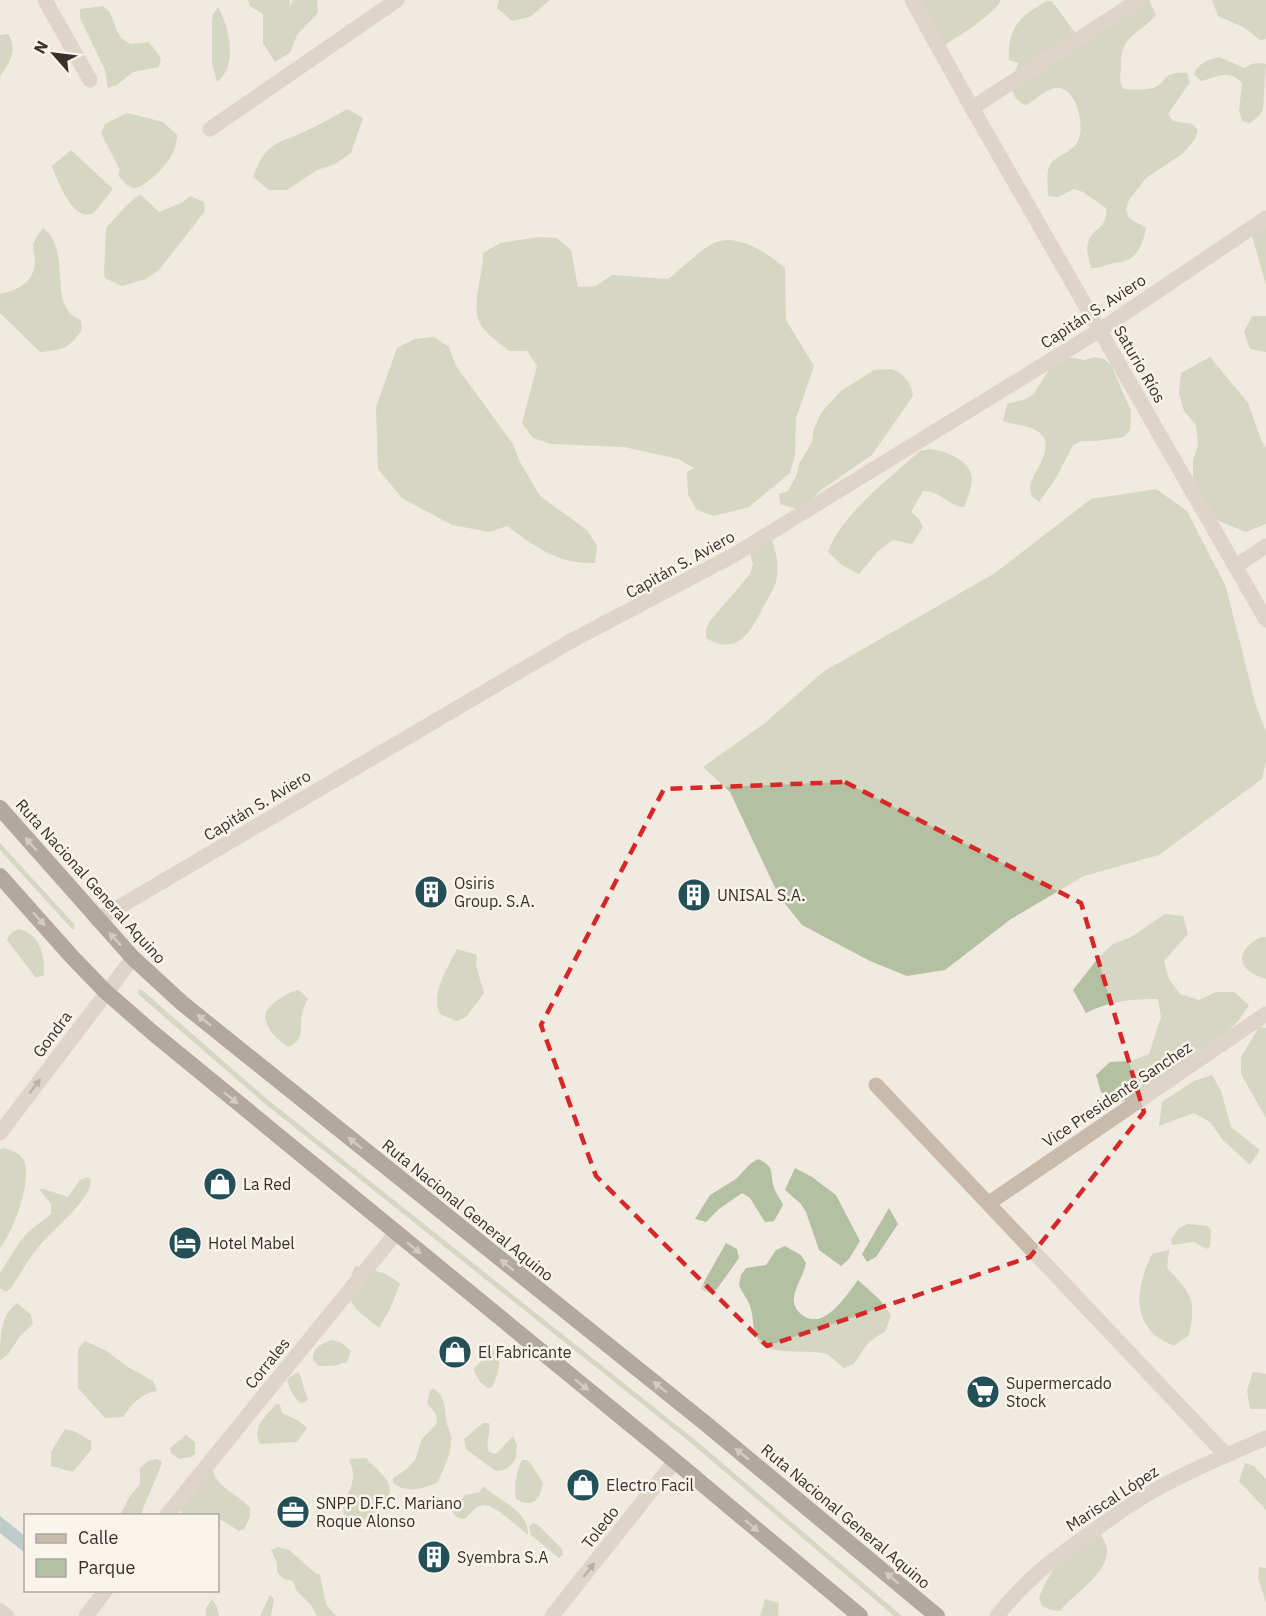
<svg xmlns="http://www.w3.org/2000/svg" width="1266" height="1616" viewBox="0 0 1266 1616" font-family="'IBM Plex Sans',sans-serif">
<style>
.green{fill:#b3c0a1}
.water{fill:#81a8ad}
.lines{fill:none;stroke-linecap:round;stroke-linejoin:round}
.minor{stroke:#c9bbac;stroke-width:15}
.tertiary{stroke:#c9bbac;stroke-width:15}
.trunk{stroke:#685950;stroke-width:16}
.oneway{fill:#b0a69e}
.oneway2{fill:#796f65}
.marked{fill:none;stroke:#d62828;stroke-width:4.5;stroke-dasharray:12 8;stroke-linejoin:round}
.labels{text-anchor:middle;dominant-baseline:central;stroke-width:5;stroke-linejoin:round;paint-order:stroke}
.street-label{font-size:16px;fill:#38302b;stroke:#f9f4ec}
.poi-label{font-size:16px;fill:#38302b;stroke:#f9f4ec;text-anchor:start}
</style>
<rect width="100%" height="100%" fill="#f1eae0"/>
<!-- green -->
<g class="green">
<path d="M 248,0 L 290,0 L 289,9 L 293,0 L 317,0 L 318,13 L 297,35 L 290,53 L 275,62 L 263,43 L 263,14 L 250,6 Z"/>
<path d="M 499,0 L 550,0 L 530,17 L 512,21 L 497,8 Z"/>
<path d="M 914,0 L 1001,0 C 996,13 955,39 941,47 Z"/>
<path d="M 1144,0 L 1149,0 L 1156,15 C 1138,36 1120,35 1121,67 C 1121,78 1118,79 1124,89 C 1131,90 1146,90 1153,88 C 1168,83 1161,71 1187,73 L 1190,82 L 1168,114 L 1173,121 L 1192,124 L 1198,130 L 1195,139 L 1182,154 L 1146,178 L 1129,200 L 1126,209 L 1129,218 L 1146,228 C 1144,241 1138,257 1125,261 C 1121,263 1115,262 1110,264 C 1103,266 1100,268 1091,268 C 1089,260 1085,249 1089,240 C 1095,226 1108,228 1106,208 L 1083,192 L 1074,189 L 1058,197 L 1048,196 C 1048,187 1046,175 1049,167 C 1053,156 1070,154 1077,143 C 1086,130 1078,89 1058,88 C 1047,87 1035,101 1025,105 C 1007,97 1011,78 1019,63 L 1009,60 C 1007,28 1021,15 1047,1 L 1052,1 L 1076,34 Z"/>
<path d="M 1212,0 L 1266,0 L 1266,39 L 1260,40 L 1245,28 L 1218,16 Z"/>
<path d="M 103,6 L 110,12 L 116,29 L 121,38 L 130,44 L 149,42 L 161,58 L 159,67 L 133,72 L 117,85 L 108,88 L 105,70 L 80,18 L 80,9 Z"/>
<path d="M 218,7 C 229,28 239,64 217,82 L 212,63 L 212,24 L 213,14 Z"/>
<path d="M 8,34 C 18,49 10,63 0,76 L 0,35 Z"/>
<path d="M 1219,57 L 1244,68 C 1251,64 1258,61 1266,64 L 1263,110 L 1258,117 L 1250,123 L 1242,121 L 1239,111 L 1242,83 C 1229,68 1217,77 1201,81 L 1194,74 C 1199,63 1207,60 1219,57 Z"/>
<path d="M 347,109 L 363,118 L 351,153 L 335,164 L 317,170 L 287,190 L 269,190 L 253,177 C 267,139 278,145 310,129 C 323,123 335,116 347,109 Z"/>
<path d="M 127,113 L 163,122 L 177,135 C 177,142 174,152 170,158 C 165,166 143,190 133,188 C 126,186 122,180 118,175 L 120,170 L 101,133 L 105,124 Z"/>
<path d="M 71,150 L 113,189 L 93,214 C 92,214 85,215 83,214 C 70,211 56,178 52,166 Z"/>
<path d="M 141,195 L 159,212 L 183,202 L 190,196 L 204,202 L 205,211 L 159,270 L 146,279 L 122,286 L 105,278 L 104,273 L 106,228 L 125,207 L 137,196 Z"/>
<path d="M 1266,224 L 1266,285 L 1250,229 Z"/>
<path d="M 43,228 C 74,252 45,308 81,320 L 82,330 C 68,349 63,350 40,352 L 0,313 L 0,294 C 19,290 35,282 35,260 C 35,255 33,250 33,245 C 34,240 40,233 43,228 Z"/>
<path d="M 539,237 L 557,238 L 571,250 L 578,287 L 596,286 L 612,275 L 668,279 C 681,269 698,252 712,244 C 736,231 767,253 785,268 L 786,320 L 814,366 L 796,418 L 795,455 L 790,473 L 749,507 L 714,516 L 697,510 L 688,495 L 687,472 L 694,468 L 678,459 L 624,447 L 551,444 L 533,438 L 522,423 L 537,366 L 527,351 L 509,351 C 501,344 490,337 483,328 C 468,310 484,275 483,253 L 500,243 Z"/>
<path d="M 1252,316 L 1266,316 L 1266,352 L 1250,349 L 1244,332 Z"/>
<path d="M 434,337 L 449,347 L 456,366 L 513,444 L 520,462 L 540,496 L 587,530 L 597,546 L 595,563 C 557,564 536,547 507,526 L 490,532 L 452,525 L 402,498 L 378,469 L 376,407 L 397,348 L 415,339 Z"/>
<path d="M 1066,357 L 1085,360 L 1094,357 L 1104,359 L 1111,365 L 1131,411 L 1130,430 L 1124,437 L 1096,441 L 1082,441 L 1073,445 L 1056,478 L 1039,502 L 1032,496 C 1031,493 1030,490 1030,487 C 1032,470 1064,441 1031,428 C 1022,425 1012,424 1003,421 L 1007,404 L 1026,399 L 1034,394 L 1050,368 Z"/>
<path d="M 1210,357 L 1248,403 L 1261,440 L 1266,448 L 1266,524 L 1246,532 L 1211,518 L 1193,483 L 1193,461 L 1198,444 L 1196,425 L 1184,411 L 1179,393 L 1181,373 Z"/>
<path d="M 891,369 C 903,373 912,383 913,396 L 872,455 L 821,490 L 806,504 L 798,509 L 780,504 L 779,494 L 788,491 L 797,474 L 799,464 L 812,442 L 813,431 L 821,413 L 841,391 L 874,370 Z"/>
<path d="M 930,449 C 940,450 948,453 957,458 C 979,471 972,487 964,507 C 947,506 942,491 923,491 L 911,512 L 918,518 L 923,527 L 912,544 L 893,540 L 878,551 L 859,574 L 842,565 L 828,552 C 839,517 893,475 920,451 Z"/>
<path d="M 1156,489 L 1187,511 L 1226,587 L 1256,706 L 1266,731 L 1266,761 L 1262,779 L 1159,855 L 1084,876 L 1011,919 L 945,970 L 907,976 L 870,961 L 802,925 L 779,896 L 730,792 L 703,767 L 765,723 L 823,672 L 995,573 L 1091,499 Z"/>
<path d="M 772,540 C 776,552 779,563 777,576 C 776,587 769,596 764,606 C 751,631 738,657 706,638 L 706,629 L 710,621 L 750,574 L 753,564 L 748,545 Z"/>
<path d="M 0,843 L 75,925 L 74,929 L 72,929 L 0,850 Z"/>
<path d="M 1165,914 L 1183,916 L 1188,934 L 1164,961 L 1169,979 L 1180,994 L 1199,1000 L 1216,992 L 1234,992 L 1249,1005 L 1239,1020 L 1197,1063 L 1142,1097 L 1118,1102 L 1101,1092 L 1096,1075 L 1110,1062 L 1131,1061 L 1149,1054 L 1161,1017 L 1158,999 C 1132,999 1109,1001 1086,1013 L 1073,990 L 1099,957 L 1113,944 L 1131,937 Z"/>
<path d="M 18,929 C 41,934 44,955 44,975 L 36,978 L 7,940 L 10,934 Z"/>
<path d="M 1261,937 L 1266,937 L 1266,979 C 1237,971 1233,951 1261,937 Z"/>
<path d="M 457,949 L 477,955 L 476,965 L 484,993 L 466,1017 L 457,1021 L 440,1014 C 430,993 448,968 457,949 Z"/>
<path d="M 139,990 L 142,990 L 267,1099 L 694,1439 L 902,1616 L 894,1616 L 691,1443 L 264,1103 L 138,994 Z"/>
<path d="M 299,990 L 308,999 C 305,1004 303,1009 302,1014 C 299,1027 306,1038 289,1047 C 277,1040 265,1029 265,1014 C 270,1003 288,992 299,990 Z"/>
<path d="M 1259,1027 L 1266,1028 L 1266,1118 L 1241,1074 L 1241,1057 Z"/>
<path d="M 1212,1075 L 1221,1091 L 1231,1127 L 1260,1150 L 1250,1165 L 1222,1139 L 1210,1122 L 1194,1113 L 1159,1126 L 1162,1102 L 1194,1081 Z"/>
<path d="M 3,1148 C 10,1150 19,1152 23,1159 C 34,1177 13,1233 0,1248 L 0,1149 Z"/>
<path d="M 758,1159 C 776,1167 769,1172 774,1187 C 775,1193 781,1199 783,1205 L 774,1221 L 765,1222 L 750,1198 L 742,1193 L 719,1209 L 706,1222 L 695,1219 L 710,1195 L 736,1179 L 750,1164 Z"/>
<path d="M 795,1168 L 812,1177 L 836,1195 L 860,1241 L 849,1259 L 841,1266 L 819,1250 L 806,1212 L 801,1204 L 785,1190 Z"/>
<path d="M 88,1177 L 91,1180 C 91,1200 53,1229 40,1245 C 29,1258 20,1274 11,1288 L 6,1292 L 0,1288 L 0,1273 L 19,1243 L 28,1232 L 51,1214 L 51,1204 L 39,1189 L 44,1189 L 68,1197 L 80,1180 Z"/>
<path d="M 889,1208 L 898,1224 L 876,1257 L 867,1262 L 862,1254 Z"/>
<path d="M 1188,1224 L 1208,1226 L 1211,1230 L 1210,1246 L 1207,1249 L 1194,1242 L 1172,1245 L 1171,1240 L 1179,1228 Z"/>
<path d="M 726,1243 L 737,1249 L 739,1258 L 717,1289 L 709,1293 L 700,1289 Z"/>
<path d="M 785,1246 L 801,1255 L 806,1263 C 804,1275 795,1286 794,1298 C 793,1304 796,1310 801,1314 C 823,1333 846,1296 858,1280 L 879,1299 L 891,1315 L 885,1332 C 865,1342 865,1348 854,1364 L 844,1368 C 838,1364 833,1357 826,1354 C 810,1349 769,1356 759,1342 C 752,1332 754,1317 750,1306 C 748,1299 742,1293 739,1285 L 741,1275 L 746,1268 L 766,1265 L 776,1250 Z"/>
<path d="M 1169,1250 L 1167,1268 C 1191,1293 1197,1300 1189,1335 L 1174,1346 C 1169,1343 1162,1341 1157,1337 C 1130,1315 1139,1281 1152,1254 Z"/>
<path d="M 355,1266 C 372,1270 388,1272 400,1284 L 390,1309 L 379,1328 L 356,1309 L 346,1292 Z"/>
<path d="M 17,1303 L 31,1315 L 33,1324 L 20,1336 L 9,1353 L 0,1361 C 0,1339 0,1315 17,1303 Z"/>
<path d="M 331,1340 L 340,1342 L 351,1351 L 347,1362 L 333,1366 L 318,1366 L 313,1359 C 313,1347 322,1344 331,1340 Z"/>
<path d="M 85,1341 L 105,1350 L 128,1367 L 153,1381 L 157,1391 C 141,1393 132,1404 123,1417 L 105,1418 L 78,1388 L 78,1349 Z"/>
<path d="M 494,1349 L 498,1351 C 501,1363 498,1376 492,1387 L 488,1388 L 480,1382 L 473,1369 Z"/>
<path d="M 298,1372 C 304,1380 302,1389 308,1398 L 306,1402 L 300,1403 L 293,1395 L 287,1381 L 290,1377 Z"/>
<path d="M 1253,1372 L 1266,1374 L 1266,1409 L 1250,1409 L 1247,1390 Z"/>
<path d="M 434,1389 C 445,1395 445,1410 446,1420 C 447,1427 451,1433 452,1440 L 450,1439 C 454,1451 442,1470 438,1482 C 423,1489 407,1494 393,1483 L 393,1478 L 407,1469 L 415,1460 L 422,1439 L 437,1423 L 436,1414 L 427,1403 L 430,1390 Z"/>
<path d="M 276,1404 L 280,1405 L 282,1413 L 299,1421 L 307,1428 L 297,1442 L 260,1444 C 251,1426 266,1417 276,1404 Z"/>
<path d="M 483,1423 L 489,1423 C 491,1433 485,1443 489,1452 L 496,1454 L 513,1436 L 517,1445 L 516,1457 C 512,1466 504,1473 494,1470 L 466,1449 L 464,1439 Z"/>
<path d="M 65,1429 L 74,1431 L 91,1441 L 91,1450 L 73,1472 L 51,1466 L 51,1452 Z"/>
<path d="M 186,1435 L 195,1442 L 195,1454 L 190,1457 L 179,1459 L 171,1453 L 170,1448 Z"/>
<path d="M 366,1458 C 373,1466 388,1477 390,1488 C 392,1505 364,1522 350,1526 C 333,1501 354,1495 353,1474 C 353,1469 350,1464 349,1459 Z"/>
<path d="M 158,1459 L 162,1462 C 156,1481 147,1496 141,1515 L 120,1515 L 130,1496 L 140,1484 L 140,1468 L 148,1461 Z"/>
<path d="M 522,1460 L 527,1460 C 534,1465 537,1476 543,1483 C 540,1500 533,1509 516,1499 C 514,1488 516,1470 522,1460 Z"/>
<path d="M 1245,1463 L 1254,1466 L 1266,1479 L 1266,1510 L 1239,1481 Z"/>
<path d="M 206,1471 L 213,1471 C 218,1489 239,1494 250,1508 L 250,1517 L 244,1529 L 239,1531 L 218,1518 L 218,1516 L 183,1515 L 177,1505 Z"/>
<path d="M 483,1486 C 499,1502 528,1508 528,1535 C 519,1528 494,1504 484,1505 C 476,1505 470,1514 465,1519 C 458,1519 454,1516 452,1510 L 465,1495 L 480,1492 Z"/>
<path d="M 532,1523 L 537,1524 L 562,1549 L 563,1555 L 559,1558 L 531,1535 L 529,1527 Z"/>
<path d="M 1098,1528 C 1100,1534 1107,1544 1107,1550 C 1108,1574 1073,1594 1060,1611 L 1051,1610 L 1042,1606 L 1039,1597 L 1047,1580 L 1062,1556 Z"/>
<path d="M 278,1547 L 289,1550 L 315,1573 L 320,1575 L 326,1604 L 336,1616 L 317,1616 L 311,1605 L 296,1590 L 293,1581 L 284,1579 L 277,1572 L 277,1563 L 271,1550 Z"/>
<path d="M 1259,1567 L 1266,1568 L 1266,1603 L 1258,1577 Z"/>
<path d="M 270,1595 L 274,1599 L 271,1616 L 260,1616 Z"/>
<path d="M 212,1599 L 217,1607 L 219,1616 L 206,1616 L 206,1608 Z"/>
<path d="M 765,1599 L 779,1603 L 778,1616 L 760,1616 Z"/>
</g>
<!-- water -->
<path class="water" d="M 0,1516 L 25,1536 L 25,1553 L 0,1533 Z"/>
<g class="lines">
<!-- minor -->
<g class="minor">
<path d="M 45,0 L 90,80"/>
<path d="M 912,0 L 972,108 L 1266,620"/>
<path d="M 972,108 L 1139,0"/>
<path d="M 210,129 L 397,0"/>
<path d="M 1236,566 L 1266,546"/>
<path d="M 97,920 L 571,641 L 734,555 L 1100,330 L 1266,218"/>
<path d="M 876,1085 L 1226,1455"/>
<path d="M 0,1133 L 133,958"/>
<path d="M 989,1203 L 1266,1014"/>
<path d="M 166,1516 L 396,1233"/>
<path d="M 0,1611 L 7,1616"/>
<path d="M 86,1616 L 106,1590"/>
<path d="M 552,1616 L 675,1461"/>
</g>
<!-- tertiary -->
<path class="tertiary" d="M 997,1616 C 1025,1580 1052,1560 1089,1534 C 1112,1517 1136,1500 1162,1486 C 1195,1468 1231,1453 1266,1438"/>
<!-- trunk -->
<g class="trunk">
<path d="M 0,808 L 133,958 L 182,1003 L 705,1423 L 937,1616"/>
<path d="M 0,876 L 73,958 L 106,992 L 153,1033 L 675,1461 L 860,1616"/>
</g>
</g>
<!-- one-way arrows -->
<defs><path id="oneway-solid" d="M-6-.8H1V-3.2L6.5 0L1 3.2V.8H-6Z" transform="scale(1.5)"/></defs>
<g class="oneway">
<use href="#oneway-solid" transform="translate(31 844) rotate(-131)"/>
<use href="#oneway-solid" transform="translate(39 919) rotate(48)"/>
<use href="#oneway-solid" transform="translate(115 939) rotate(-133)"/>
<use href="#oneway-solid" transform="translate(204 1020) rotate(-141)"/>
<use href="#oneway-solid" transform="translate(231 1098) rotate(39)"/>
<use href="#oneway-solid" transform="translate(355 1143) rotate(-141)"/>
<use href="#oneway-solid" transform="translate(414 1248) rotate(39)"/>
<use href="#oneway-solid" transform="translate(507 1265) rotate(-141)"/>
<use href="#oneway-solid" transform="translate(582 1385) rotate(39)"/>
<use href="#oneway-solid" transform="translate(660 1387) rotate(-141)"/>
<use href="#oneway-solid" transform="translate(742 1454) rotate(-140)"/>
<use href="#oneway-solid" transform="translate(752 1526) rotate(40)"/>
<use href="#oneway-solid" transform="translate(892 1578) rotate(-140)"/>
</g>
<g class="oneway2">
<use href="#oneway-solid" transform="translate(35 1086) rotate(-53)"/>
<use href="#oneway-solid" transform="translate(589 1570) rotate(-52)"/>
</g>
<!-- marked area -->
<path d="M0 0H1266V1616H0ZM 845,782 L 1081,903 L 1144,1112 L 1030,1257 L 767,1346 L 596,1176 L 541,1025 L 664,789 Z" fill="#f1eae0" fill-opacity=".55" fill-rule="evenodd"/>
<path class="marked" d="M 845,782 L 1081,903 L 1144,1112 L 1030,1257 L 767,1346 L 596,1176 L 541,1025 L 664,789 Z"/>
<!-- icons -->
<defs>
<symbol id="building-disc" viewBox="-11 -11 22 22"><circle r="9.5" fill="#235057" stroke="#f9f4ec"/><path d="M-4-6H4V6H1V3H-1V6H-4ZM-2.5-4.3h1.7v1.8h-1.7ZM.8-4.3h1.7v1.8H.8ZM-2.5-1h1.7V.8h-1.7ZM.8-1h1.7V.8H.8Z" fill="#fff"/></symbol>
<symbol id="shop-disc" viewBox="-11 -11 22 22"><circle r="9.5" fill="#235057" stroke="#f9f4ec"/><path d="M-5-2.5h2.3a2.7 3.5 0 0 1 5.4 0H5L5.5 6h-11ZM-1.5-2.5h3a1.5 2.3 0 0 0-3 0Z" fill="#fff"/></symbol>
<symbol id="hotel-disc" viewBox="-11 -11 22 22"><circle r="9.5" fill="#235057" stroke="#f9f4ec"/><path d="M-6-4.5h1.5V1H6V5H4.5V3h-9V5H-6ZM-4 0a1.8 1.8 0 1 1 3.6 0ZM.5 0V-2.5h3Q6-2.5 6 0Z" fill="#fff"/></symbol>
<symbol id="supermarket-disc" viewBox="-11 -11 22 22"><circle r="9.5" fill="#235057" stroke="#f9f4ec"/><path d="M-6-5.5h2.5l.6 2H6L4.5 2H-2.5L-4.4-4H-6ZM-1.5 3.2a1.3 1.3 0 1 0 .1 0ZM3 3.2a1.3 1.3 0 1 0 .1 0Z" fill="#fff"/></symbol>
<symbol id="office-disc" viewBox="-11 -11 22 22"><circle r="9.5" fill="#235057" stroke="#f9f4ec"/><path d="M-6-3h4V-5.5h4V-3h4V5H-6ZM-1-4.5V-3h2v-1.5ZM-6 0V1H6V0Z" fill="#fff"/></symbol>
</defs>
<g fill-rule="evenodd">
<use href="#building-disc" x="412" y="873" width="38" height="38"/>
<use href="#building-disc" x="675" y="876" width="38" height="38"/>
<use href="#shop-disc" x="201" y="1165" width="38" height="38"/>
<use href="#hotel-disc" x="166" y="1224" width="38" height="38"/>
<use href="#shop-disc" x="436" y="1333" width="38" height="38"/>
<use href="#supermarket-disc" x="964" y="1373" width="38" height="38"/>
<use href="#shop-disc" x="564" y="1466" width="38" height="38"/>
<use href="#office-disc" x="274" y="1493" width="38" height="38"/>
<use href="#building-disc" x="415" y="1538" width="38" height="38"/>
</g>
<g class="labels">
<!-- street labels -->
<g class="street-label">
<text transform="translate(1093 311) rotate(-33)">Capitán S. Aviero</text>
<text transform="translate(1140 364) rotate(60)">Saturio Ríos</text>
<text transform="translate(680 564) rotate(-29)">Capitán S. Aviero</text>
<text transform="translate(257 805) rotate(-31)">Capitán S. Aviero</text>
<text transform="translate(91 881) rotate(48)">Ruta Nacional General Aquino</text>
<text transform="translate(52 1034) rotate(-53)">Gondra</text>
<text transform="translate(1117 1094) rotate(-34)">Vice Presidente Sanchez</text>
<text transform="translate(468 1210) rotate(39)">Ruta Nacional General Aquino</text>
<text transform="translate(267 1363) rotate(-51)">Corrales</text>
<text transform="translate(1112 1498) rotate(-33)">Mariscal López</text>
<text transform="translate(846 1516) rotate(40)">Ruta Nacional General Aquino</text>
<text transform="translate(600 1527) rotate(-52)">Toledo</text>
</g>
<!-- poi labels -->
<g class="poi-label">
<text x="454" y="883">Osiris<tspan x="454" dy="18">Group. S.A.</tspan></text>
<text x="717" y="895">UNISAL S.A.</text>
<text x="243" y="1184">La Red</text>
<text x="208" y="1243">Hotel Mabel</text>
<text x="478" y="1352">El Fabricante</text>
<text x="1006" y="1383">Supermercado<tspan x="1006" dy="18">Stock</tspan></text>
<text x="606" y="1485">Electro Facil</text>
<text x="316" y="1503">SNPP D.F.C. Mariano<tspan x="316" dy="18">Roque Alonso</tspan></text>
<text x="457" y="1557">Syembra S.A</text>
</g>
</g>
<!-- legend -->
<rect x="24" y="1514" width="195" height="78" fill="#f9f4ec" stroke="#aca69f" stroke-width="1.5"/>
<rect x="36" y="1534" width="30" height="9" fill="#c9bbac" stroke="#aca69f" stroke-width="1.5"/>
<text x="78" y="1544" font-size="18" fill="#38302b">Calle</text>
<rect x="36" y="1559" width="30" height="18" fill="#b3c0a1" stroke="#aca69f" stroke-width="1.5"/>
<text x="78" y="1574" font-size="18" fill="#38302b">Parque</text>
<!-- north arrow -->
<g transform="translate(54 54) rotate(298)" stroke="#f9f4ec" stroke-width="4.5" paint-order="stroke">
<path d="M0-4.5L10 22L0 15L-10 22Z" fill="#38302b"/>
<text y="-9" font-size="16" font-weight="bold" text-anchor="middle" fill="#38302b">N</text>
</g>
</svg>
